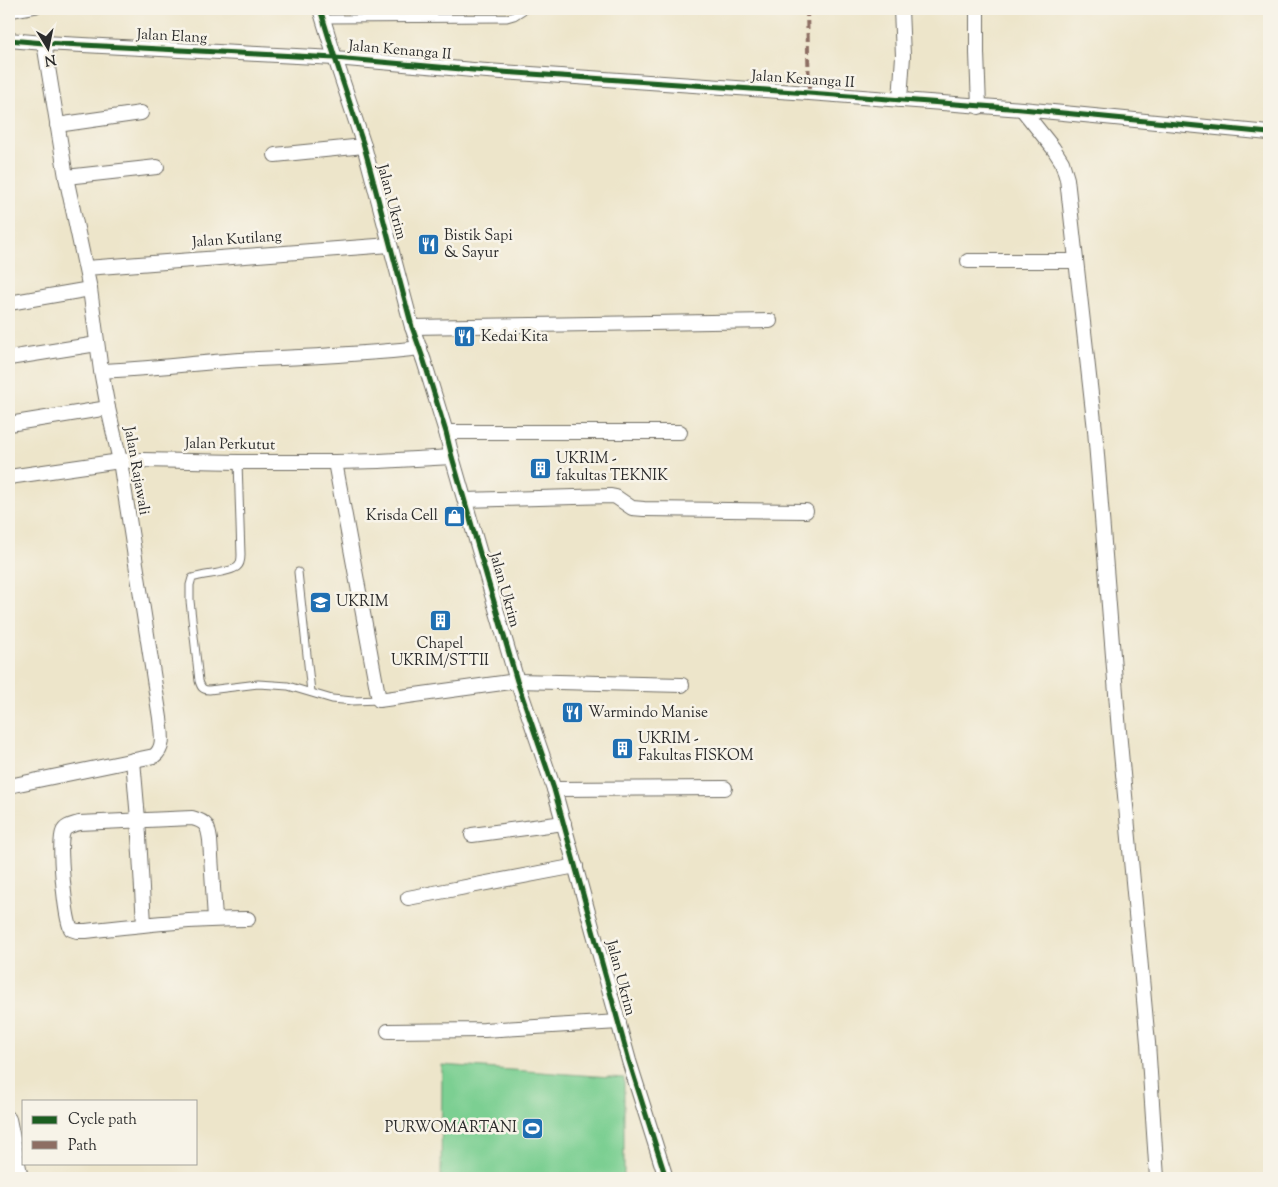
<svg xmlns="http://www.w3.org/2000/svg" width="1278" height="1187" viewBox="0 0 1278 1187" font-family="'Sorts Mill Goudy',serif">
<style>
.green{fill:#7ccf92;stroke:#547d5e}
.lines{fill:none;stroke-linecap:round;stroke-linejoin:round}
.lane-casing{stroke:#6f6c63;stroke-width:9}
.street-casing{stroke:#6f6c63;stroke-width:16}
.lane{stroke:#fff;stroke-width:7}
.street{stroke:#fff;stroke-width:14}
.quiet{stroke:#8d6e63;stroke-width:4;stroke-dasharray:8 4;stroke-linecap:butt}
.cycleway-casing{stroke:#f7f3e8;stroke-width:8}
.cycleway{stroke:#1b5e20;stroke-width:5}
.labels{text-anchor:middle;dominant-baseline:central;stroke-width:5;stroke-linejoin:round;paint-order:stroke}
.street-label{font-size:15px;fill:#2b2b2b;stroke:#f7f3e8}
.poi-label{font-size:15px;fill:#2b2b2b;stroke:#f7f3e8;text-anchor:start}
</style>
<rect width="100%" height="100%" fill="#f7f3e8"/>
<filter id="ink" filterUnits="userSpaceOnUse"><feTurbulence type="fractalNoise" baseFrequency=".02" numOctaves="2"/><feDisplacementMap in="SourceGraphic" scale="10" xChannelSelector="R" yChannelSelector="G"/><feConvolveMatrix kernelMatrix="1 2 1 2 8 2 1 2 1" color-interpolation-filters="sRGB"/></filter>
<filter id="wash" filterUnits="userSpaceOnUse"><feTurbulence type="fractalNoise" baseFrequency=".0096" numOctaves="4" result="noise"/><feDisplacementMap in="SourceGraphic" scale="20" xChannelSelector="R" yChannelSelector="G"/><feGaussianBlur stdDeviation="1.12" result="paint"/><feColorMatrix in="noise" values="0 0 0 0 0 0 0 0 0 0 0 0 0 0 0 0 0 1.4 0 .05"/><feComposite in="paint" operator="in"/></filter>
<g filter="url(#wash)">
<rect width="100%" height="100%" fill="#ede5ca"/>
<!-- green -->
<path class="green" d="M 442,1065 L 624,1078 L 624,1178 L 441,1178 Z"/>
</g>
<g filter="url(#ink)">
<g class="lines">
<defs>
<g id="lane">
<path d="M 9,14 L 37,9"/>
<path d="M 323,19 L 507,18 L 514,16 L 525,9"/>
<path d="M 238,462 L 241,555 C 241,559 241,564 237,567 C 229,573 204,574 192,578 L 190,585 L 190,601 L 199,681 C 201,687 202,690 209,690 L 258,684 L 274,685 L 288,686 L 332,699 L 353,701 L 379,700"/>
<path d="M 298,572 L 311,692"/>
</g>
<g id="street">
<path d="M 320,9 L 335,58 L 364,146 L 412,327 L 424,361 L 446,432 L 452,457 L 517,681 L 554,789 L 629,1061 L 666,1178"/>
<path d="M 977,9 L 977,53 L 979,107"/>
<path d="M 9,40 L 44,43 L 335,58 L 473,70 L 809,93 L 1022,109 L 1269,133"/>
<path d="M 900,100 L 903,56 L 901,9"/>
<path d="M 1022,109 L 1053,148 L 1062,162 L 1067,179 L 1095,430 L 1119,731 L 1148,1043 L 1157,1178"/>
<path d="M 57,125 L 141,113"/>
<path d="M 275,155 L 364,146"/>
<path d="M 66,177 L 157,167"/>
<path d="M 968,261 L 1076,261"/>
<path d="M 86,268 L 390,245"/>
<path d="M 9,303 L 90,289"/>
<path d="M 412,327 L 770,321"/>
<path d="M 9,358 L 97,344"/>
<path d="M 101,371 C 148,369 195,363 241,360 C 301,357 360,355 420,348"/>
<path d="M 9,424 L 108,408"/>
<path d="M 446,432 L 680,432"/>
<path d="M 335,462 L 379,700 L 517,681 L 682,685"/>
<path d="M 9,477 L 120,461 L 142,460 L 238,462 L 335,462 L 379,461 L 452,457"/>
<path d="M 465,500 L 611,496 L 616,497 L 632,508 L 644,509 L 806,511"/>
<path d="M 133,760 L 138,819 L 144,924"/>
<path d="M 9,786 L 154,756 C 166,747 161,732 160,718 L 120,461 L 108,408 L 101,371 L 90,289 L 66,177 L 44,43"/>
<path d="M 554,789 L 725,788"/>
<path d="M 472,835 L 564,823"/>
<path d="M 408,898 L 576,866"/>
<path d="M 215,919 L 210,840 C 208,826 207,822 192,818 L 79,823 C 73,825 65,826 63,832 C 58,844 65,917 71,929 L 77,931 L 86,931 C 140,925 194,919 248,919"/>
<path d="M 388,1031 L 484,1030 L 619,1022"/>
<path d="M 9,1119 L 21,1178"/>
</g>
</defs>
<!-- lane casing -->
<use href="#lane" class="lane-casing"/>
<!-- street casing -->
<use href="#street" class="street-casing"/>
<!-- lane -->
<use href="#lane" class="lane"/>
<!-- street -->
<use href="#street" class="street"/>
<!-- quiet -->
<path class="quiet" d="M 807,9 L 809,93"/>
<defs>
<g id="cycleway">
<path d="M 320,9 L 335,58 L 364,146 L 412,327 L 424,361 L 446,432 L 452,457 L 517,681 L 554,789 L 629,1061 L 666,1178"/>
<path d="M 9,40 L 44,43 L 335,58 L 473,70 L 809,93 L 1022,109 L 1269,133"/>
</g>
</defs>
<!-- cycleway casing -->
<use href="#cycleway" class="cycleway-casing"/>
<!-- cycleway -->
<use href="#cycleway" class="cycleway"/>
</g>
</g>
<!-- icons -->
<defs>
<symbol id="restaurant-square" viewBox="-11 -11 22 22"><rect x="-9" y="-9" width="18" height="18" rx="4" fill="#1f6fb2" stroke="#f7f3e8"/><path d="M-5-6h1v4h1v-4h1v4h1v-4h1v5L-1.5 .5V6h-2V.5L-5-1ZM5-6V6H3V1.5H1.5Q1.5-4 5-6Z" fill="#fff"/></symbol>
<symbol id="building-square" viewBox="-11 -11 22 22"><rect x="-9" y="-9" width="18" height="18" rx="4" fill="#1f6fb2" stroke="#f7f3e8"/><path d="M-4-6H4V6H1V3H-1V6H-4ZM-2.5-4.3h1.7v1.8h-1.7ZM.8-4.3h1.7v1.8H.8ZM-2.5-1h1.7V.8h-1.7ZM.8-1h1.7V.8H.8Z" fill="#fff"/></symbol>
<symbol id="shop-square" viewBox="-11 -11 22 22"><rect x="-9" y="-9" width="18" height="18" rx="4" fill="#1f6fb2" stroke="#f7f3e8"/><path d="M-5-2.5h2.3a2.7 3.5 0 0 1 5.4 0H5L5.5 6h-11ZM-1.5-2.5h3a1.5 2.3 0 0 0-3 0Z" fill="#fff"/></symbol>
<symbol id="university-square" viewBox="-11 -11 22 22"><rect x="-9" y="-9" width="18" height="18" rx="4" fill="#1f6fb2" stroke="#f7f3e8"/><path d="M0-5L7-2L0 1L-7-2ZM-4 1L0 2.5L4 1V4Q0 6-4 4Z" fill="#fff"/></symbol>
<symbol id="stadium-square" viewBox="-11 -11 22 22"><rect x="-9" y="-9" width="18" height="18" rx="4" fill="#1f6fb2" stroke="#f7f3e8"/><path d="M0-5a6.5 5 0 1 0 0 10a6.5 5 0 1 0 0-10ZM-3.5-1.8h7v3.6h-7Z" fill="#fff"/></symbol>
</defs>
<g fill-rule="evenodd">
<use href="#restaurant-square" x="416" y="232" width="25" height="25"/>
<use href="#restaurant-square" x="452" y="324" width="25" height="25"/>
<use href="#building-square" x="528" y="456" width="25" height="25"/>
<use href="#shop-square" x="442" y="504" width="25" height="25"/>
<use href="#university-square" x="308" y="590" width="25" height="25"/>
<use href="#building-square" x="428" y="608" width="25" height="25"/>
<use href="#restaurant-square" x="560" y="700" width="25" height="25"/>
<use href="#building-square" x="610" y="736" width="25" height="25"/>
<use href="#stadium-square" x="520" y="1116" width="25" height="25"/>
</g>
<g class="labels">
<!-- street labels -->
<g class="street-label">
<text transform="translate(172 37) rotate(3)">Jalan Elang</text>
<text transform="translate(400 51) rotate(5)">Jalan Kenanga II</text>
<text transform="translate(803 80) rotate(4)">Jalan Kenanga II</text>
<text transform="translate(391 202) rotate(75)">Jalan Ukrim</text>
<text transform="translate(237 240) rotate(-4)">Jalan Kutilang</text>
<text transform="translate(230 445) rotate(1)">Jalan Perkutut</text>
<text transform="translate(136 471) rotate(80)">Jalan Rajawali</text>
<text transform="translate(504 590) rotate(74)">Jalan Ukrim</text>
<text transform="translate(620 978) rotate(75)">Jalan Ukrim</text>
</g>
<!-- poi labels -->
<g class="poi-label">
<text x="444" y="236">Bistik Sapi<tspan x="444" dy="17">&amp; Sayur</tspan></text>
<text x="481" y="337">Kedai Kita</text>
<text x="556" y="459">UKRIM -<tspan x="556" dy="17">fakultas TEKNIK</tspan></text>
<text x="438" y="516" text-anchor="end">Krisda Cell</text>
<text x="336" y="602">UKRIM</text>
<text x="440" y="644" text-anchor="middle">Chapel<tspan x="440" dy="17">UKRIM/STTII</tspan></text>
<text x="588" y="713">Warmindo Manise</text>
<text x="638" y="739">UKRIM -<tspan x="638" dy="17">Fakultas FISKOM</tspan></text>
<text x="517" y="1128" text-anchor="end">PURWOMARTANI</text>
</g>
</g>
<!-- margin -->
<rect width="1278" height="1187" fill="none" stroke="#f7f3e8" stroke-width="30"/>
<!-- legend -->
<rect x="22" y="1100" width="175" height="65" fill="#f7f3e8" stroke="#a5a39c"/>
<rect x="32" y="1116" width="25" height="8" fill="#1b5e20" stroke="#a5a39c"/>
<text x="68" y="1124" font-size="15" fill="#2b2b2b">Cycle path</text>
<rect x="32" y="1141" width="25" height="8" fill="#8d6e63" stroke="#a5a39c"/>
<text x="68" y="1150" font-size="15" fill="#2b2b2b">Path</text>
<!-- north arrow -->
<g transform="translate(48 48) rotate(170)" stroke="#f7f3e8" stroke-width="4" paint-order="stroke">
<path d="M0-4L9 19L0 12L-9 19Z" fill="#2b2b2b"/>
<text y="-8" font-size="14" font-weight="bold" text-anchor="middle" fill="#2b2b2b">N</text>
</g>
</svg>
